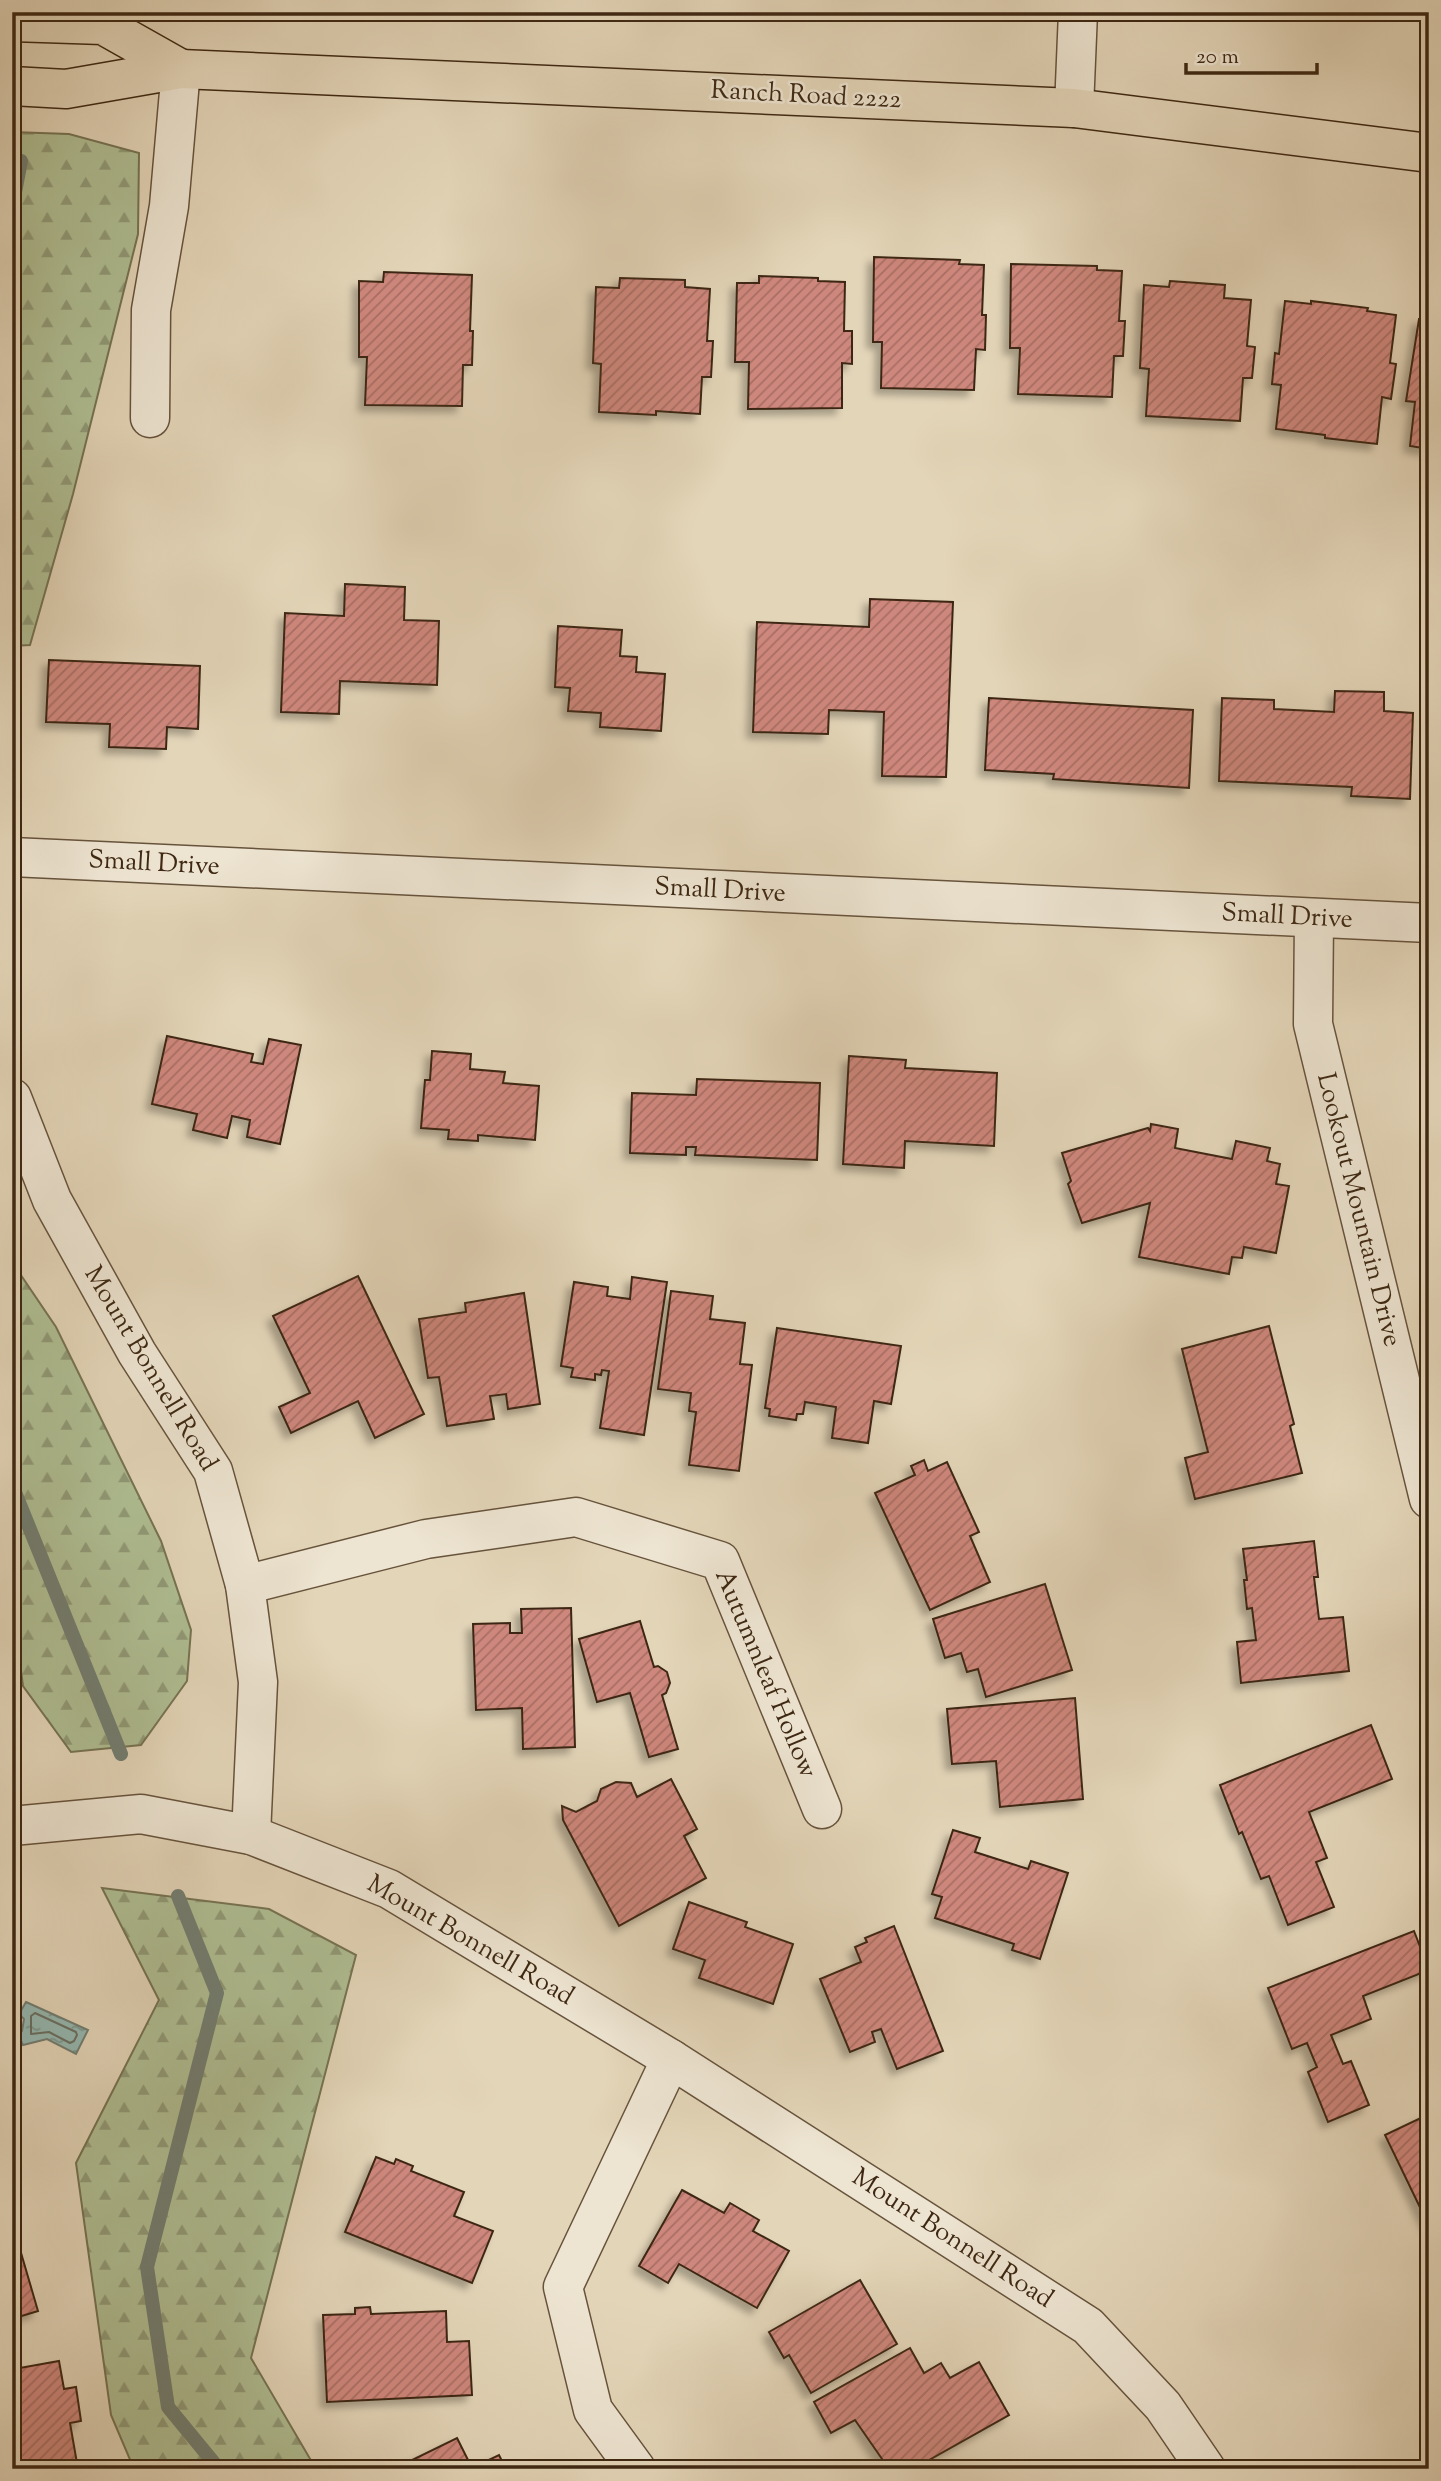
<svg xmlns="http://www.w3.org/2000/svg" width="1441" height="2481" viewBox="0 0 1441 2481" font-family="'Sorts Mill Goudy',serif">
<style>
.forest{fill:url(#forest-firs);stroke:#767353;stroke-width:2}
.water{fill:url(#water-ripples);stroke:#727e72;stroke-width:2}
.lines{fill:none;stroke-linecap:round;stroke-linejoin:round}
.shore{stroke:#6a7062;stroke-width:2}
.stream{stroke:#727e72;stroke-width:14}
.building{fill:url(#building-hatch);stroke:#3e2813;stroke-width:2;filter:url(#shadow)}
.minor-casing{stroke:#67533c;stroke-width:41}
.major-casing{stroke:#3e2813;stroke-width:41}
.minor{stroke:#ede4d1;stroke-width:38}
.major{stroke:#e3d5b8;stroke-width:38}
.labels{text-anchor:middle;dominant-baseline:central;stroke-width:5;stroke-linejoin:round;paint-order:stroke}
.street-label{font-size:26px;fill:#3e2813;stroke:#ede4d1}
</style>
<defs>
<pattern id="forest-firs" width="22" height="20" patternUnits="userSpaceOnUse" patternTransform="scale(1.75)"><rect width="22" height="20" fill="#afbe93"/><path d="M5 1l3.5 6h-7zM16 11l3.5 6h-7z" fill="#909a77"/></pattern>
<pattern id="water-ripples" width="26" height="14" patternUnits="userSpaceOnUse" patternTransform="scale(1.75)"><rect width="26" height="14" fill="#95b8b1"/><path d="M2 4q2-2 4 0t4 0M15 11q2-2 4 0t4 0" fill="none" stroke="#7b968f"/></pattern>
<pattern id="building-hatch" width="6" height="6" patternUnits="userSpaceOnUse" patternTransform="scale(1.75)"><rect width="6" height="6" fill="#ce877c"/><path d="M-1 1l2-2M0 6l6-6M5 7l2-2" fill="none" stroke="#a96e64"/></pattern>
<filter id="shadow"><feDropShadow dx="-6" dy="6" stdDeviation="3.5" flood-color="#0004"/></filter>
</defs>
<rect width="100%" height="100%" fill="#e3d5b8"/>
<filter id="stains"><feTurbulence type="fractalNoise" baseFrequency=".00286" numOctaves="4"/><feColorMatrix values="0 0 0 0 .2 0 0 0 0 .09 0 0 0 0 .02 0 0 0 .5 -.17"/></filter>
<radialGradient id="worn" r=".72"><stop offset=".6" stop-color="#630" stop-opacity="0"/><stop offset="1" stop-color="#630" stop-opacity=".3"/></radialGradient>
<!-- forest -->
<g class="forest">
<path d="M 12,132 L 69,134 L 139,153 L 138,234 L 73,494 L 30,645 L 12,646 Z"/>
<path d="M 12,1262 L 56,1327 L 161,1541 L 191,1630 L 187,1681 L 141,1745 L 71,1752 L 23,1686 L 12,1602 Z"/>
<path d="M 102,1888 L 269,1909 L 356,1955 L 251,2358 L 316,2469 L 134,2469 L 111,2415 L 76,2163 L 159,2000 Z"/>
</g>
<!-- water -->
<path class="water" d="M 26,2002 L 88,2030 L 76,2054 L 47,2039 L 23,2045 L 18,2035 L 22,2031 L 24,2019 L 19,2014 Z"/>
<g class="lines">
<!-- shore -->
<path class="shore" d="M 35,2013 L 76,2032 L 77,2035 L 74,2041 L 70,2043 L 49,2032 L 31,2034 L 31,2016 Z"/>
<!-- stream -->
<g class="stream">
<path d="M 12,208 L 21,161"/>
<path d="M 12,1485 L 121,1754"/>
<path d="M 178,1896 L 217,1993 L 147,2267 L 168,2407 L 219,2469"/>
</g>
</g>
<!-- building -->
<g class="building">
<path d="M 874,257 L 960,260 L 959,264 L 984,265 L 982,315 L 986,315 L 985,350 L 976,349 L 974,390 L 881,388 L 882,342 L 873,342 Z"/>
<path d="M 1011,264 L 1097,266 L 1097,270 L 1122,271 L 1119,321 L 1125,321 L 1123,356 L 1114,356 L 1112,397 L 1018,394 L 1020,348 L 1010,348 Z"/>
<path d="M 384,272 L 472,275 L 470,331 L 473,331 L 472,365 L 463,365 L 462,406 L 365,405 L 367,357 L 359,357 L 359,281 L 383,282 Z"/>
<path d="M 759,276 L 818,278 L 818,281 L 845,282 L 844,331 L 852,331 L 852,364 L 842,363 L 842,408 L 748,409 L 749,362 L 735,362 L 737,283 L 759,283 Z"/>
<path d="M 620,278 L 685,280 L 685,287 L 710,289 L 707,341 L 713,341 L 711,377 L 702,377 L 700,414 L 656,411 L 656,415 L 599,412 L 601,364 L 593,363 L 596,287 L 619,288 Z"/>
<path d="M 1170,281 L 1225,285 L 1224,298 L 1251,300 L 1247,346 L 1255,347 L 1252,378 L 1243,378 L 1240,421 L 1146,416 L 1149,369 L 1140,368 L 1144,285 L 1169,287 Z"/>
<path d="M 1285,301 L 1311,304 L 1311,301 L 1368,308 L 1367,311 L 1396,315 L 1390,363 L 1396,364 L 1391,399 L 1382,397 L 1377,444 L 1325,438 L 1325,435 L 1276,429 L 1281,385 L 1272,384 L 1275,353 L 1279,354 Z"/>
<path d="M 1419,319 L 1429,320 L 1429,449 L 1410,446 L 1415,402 L 1406,401 Z"/>
<path d="M 345,584 L 405,587 L 404,620 L 439,621 L 437,685 L 340,681 L 339,714 L 281,712 L 285,613 L 344,616 Z"/>
<path d="M 870,599 L 953,602 L 946,777 L 882,776 L 884,712 L 829,710 L 828,734 L 753,732 L 757,622 L 869,627 Z"/>
<path d="M 558,626 L 622,630 L 620,656 L 637,657 L 636,672 L 665,674 L 661,731 L 600,727 L 601,713 L 568,711 L 570,688 L 555,687 Z"/>
<path d="M 49,660 L 200,666 L 198,729 L 167,727 L 166,749 L 109,747 L 110,724 L 46,722 Z"/>
<path d="M 1335,691 L 1384,692 L 1384,711 L 1413,713 L 1410,799 L 1351,796 L 1352,787 L 1219,781 L 1222,698 L 1274,700 L 1274,709 L 1334,712 Z"/>
<path d="M 989,698 L 1193,710 L 1189,788 L 1053,779 L 1054,774 L 985,770 Z"/>
<path d="M 167,1036 L 253,1054 L 251,1062 L 263,1064 L 269,1039 L 301,1045 L 280,1144 L 247,1137 L 250,1120 L 232,1116 L 227,1138 L 193,1130 L 197,1114 L 152,1104 Z"/>
<path d="M 432,1051 L 471,1054 L 470,1069 L 505,1072 L 503,1083 L 539,1086 L 535,1140 L 478,1135 L 478,1141 L 448,1139 L 449,1130 L 421,1128 L 425,1080 L 430,1080 Z"/>
<path d="M 849,1056 L 906,1060 L 905,1068 L 997,1073 L 994,1146 L 905,1141 L 904,1168 L 843,1164 Z"/>
<path d="M 697,1079 L 820,1083 L 817,1160 L 695,1155 L 696,1147 L 686,1147 L 686,1155 L 630,1153 L 632,1093 L 696,1095 Z"/>
<path d="M 1151,1124 L 1178,1129 L 1175,1148 L 1232,1159 L 1236,1141 L 1270,1148 L 1267,1161 L 1280,1164 L 1276,1184 L 1289,1186 L 1276,1253 L 1244,1247 L 1242,1258 L 1232,1257 L 1229,1274 L 1139,1257 L 1150,1203 L 1082,1223 L 1068,1184 L 1071,1181 L 1062,1153 L 1148,1128 L 1150,1131 Z"/>
<path d="M 358,1276 L 424,1414 L 375,1438 L 358,1401 L 291,1433 L 279,1407 L 310,1393 L 273,1316 Z"/>
<path d="M 632,1277 L 667,1282 L 644,1435 L 600,1428 L 609,1371 L 602,1370 L 601,1375 L 595,1374 L 595,1380 L 571,1377 L 573,1368 L 561,1366 L 574,1282 L 608,1287 L 607,1296 L 630,1299 Z"/>
<path d="M 671,1291 L 713,1296 L 710,1319 L 745,1323 L 740,1364 L 752,1365 L 739,1471 L 689,1465 L 696,1412 L 689,1411 L 691,1393 L 658,1389 Z"/>
<path d="M 524,1293 L 540,1404 L 508,1409 L 506,1394 L 490,1396 L 494,1419 L 447,1426 L 439,1377 L 428,1378 L 419,1319 L 466,1312 L 465,1303 Z"/>
<path d="M 1269,1326 L 1294,1424 L 1290,1426 L 1302,1473 L 1195,1499 L 1185,1458 L 1208,1452 L 1182,1349 Z"/>
<path d="M 777,1328 L 901,1346 L 891,1404 L 874,1401 L 868,1443 L 832,1438 L 836,1407 L 805,1402 L 803,1414 L 797,1414 L 796,1420 L 769,1416 L 770,1409 L 765,1408 Z"/>
<path d="M 924,1460 L 928,1471 L 947,1462 L 979,1532 L 970,1536 L 990,1582 L 930,1610 L 875,1493 L 915,1475 L 911,1466 Z"/>
<path d="M 1314,1541 L 1318,1577 L 1314,1577 L 1319,1619 L 1343,1617 L 1349,1671 L 1241,1683 L 1237,1642 L 1256,1640 L 1252,1608 L 1247,1609 L 1244,1580 L 1247,1580 L 1243,1549 Z"/>
<path d="M 1045,1584 L 1072,1670 L 986,1697 L 978,1669 L 967,1672 L 961,1653 L 945,1658 L 933,1619 Z"/>
<path d="M 571,1608 L 575,1747 L 523,1749 L 522,1708 L 476,1710 L 473,1624 L 510,1623 L 510,1633 L 522,1633 L 521,1609 Z"/>
<path d="M 640,1621 L 654,1667 L 658,1666 L 667,1672 L 670,1683 L 666,1693 L 662,1695 L 678,1749 L 649,1757 L 630,1693 L 597,1702 L 579,1639 Z"/>
<path d="M 1075,1698 L 1083,1799 L 1000,1807 L 996,1761 L 952,1764 L 947,1709 Z"/>
<path d="M 1371,1725 L 1392,1779 L 1309,1812 L 1327,1858 L 1316,1862 L 1334,1907 L 1288,1925 L 1269,1876 L 1261,1879 L 1242,1832 L 1239,1834 L 1220,1785 Z"/>
<path d="M 671,1779 L 697,1829 L 684,1836 L 706,1878 L 619,1926 L 563,1820 L 562,1806 L 576,1812 L 597,1801 L 601,1789 L 616,1782 L 631,1783 L 637,1797 Z"/>
<path d="M 953,1830 L 980,1838 L 975,1852 L 1028,1869 L 1031,1861 L 1068,1873 L 1040,1959 L 1012,1950 L 1014,1944 L 935,1918 L 942,1897 L 932,1894 Z"/>
<path d="M 689,1902 L 747,1922 L 745,1927 L 793,1944 L 773,2004 L 699,1978 L 705,1960 L 673,1949 Z"/>
<path d="M 894,1926 L 943,2051 L 897,2069 L 881,2029 L 872,2032 L 875,2042 L 850,2052 L 820,1979 L 861,1962 L 855,1947 L 867,1942 L 865,1938 Z"/>
<path d="M 1414,1931 L 1429,1970 L 1363,1996 L 1371,2019 L 1331,2035 L 1343,2064 L 1351,2061 L 1369,2105 L 1328,2122 L 1308,2072 L 1317,2067 L 1307,2043 L 1292,2049 L 1268,1988 Z"/>
<path d="M 1429,2114 L 1429,2226 L 1385,2135 Z"/>
<path d="M 376,2157 L 394,2164 L 396,2159 L 413,2166 L 411,2171 L 464,2192 L 454,2216 L 493,2231 L 472,2283 L 345,2232 Z"/>
<path d="M 682,2190 L 724,2213 L 730,2203 L 759,2220 L 753,2231 L 789,2251 L 757,2308 L 679,2264 L 668,2283 L 639,2266 Z"/>
<path d="M 12,2222 L 38,2311 L 12,2319 Z"/>
<path d="M 860,2280 L 897,2344 L 811,2393 L 789,2355 L 784,2358 L 769,2332 Z"/>
<path d="M 370,2307 L 371,2314 L 446,2311 L 447,2342 L 469,2341 L 472,2395 L 327,2402 L 323,2315 L 355,2314 L 355,2308 Z"/>
<path d="M 910,2348 L 924,2373 L 941,2363 L 950,2378 L 979,2362 L 1009,2415 L 913,2469 L 889,2469 L 855,2420 L 831,2433 L 814,2402 Z"/>
<path d="M 59,2361 L 64,2389 L 76,2387 L 81,2421 L 70,2423 L 78,2469 L 12,2469 L 12,2385 L 17,2384 L 14,2369 Z"/>
<path d="M 457,2438 L 472,2468 L 499,2455 L 506,2469 L 385,2469 L 398,2463 L 400,2466 Z"/>
</g>
<g class="lines">
<defs>
<g id="minor">
<path d="M 1074,108 L 1078,12"/>
<path d="M 150,418 L 151,310 L 169,206 L 181,69"/>
<path d="M 12,857 L 1429,923"/>
<path d="M 1314,918 L 1313,1024 L 1429,1499"/>
<path d="M 12,1098 L 52,1200 L 137,1353 L 213,1471 L 245,1585 L 258,1682 L 251,1835"/>
<path d="M 245,1585 L 426,1539 L 576,1517 L 720,1561 L 822,1809"/>
<path d="M 12,1826 L 141,1814 L 251,1835 L 389,1889 L 671,2059 L 1088,2326 L 1163,2406 L 1206,2469"/>
<path d="M 636,2469 L 593,2410 L 563,2287 L 671,2059"/>
</g>
<g id="major">
<path d="M 12,22 L 103,25 L 181,69"/>
<path d="M 12,86 L 66,89 L 181,69 L 1074,108 L 1429,153"/>
</g>
</defs>
<!-- minor casing -->
<use href="#minor" class="minor-casing"/>
<!-- major casing -->
<use href="#major" class="major-casing"/>
<!-- minor -->
<use href="#minor" class="minor"/>
<!-- major -->
<use href="#major" class="major"/>
</g>
<g class="labels">
<!-- street labels -->
<g class="street-label">
<text transform="translate(806 96) rotate(3)">Ranch Road 2222</text>
<text transform="translate(154 864) rotate(3)">Small Drive</text>
<text transform="translate(720 891) rotate(3)">Small Drive</text>
<text transform="translate(1287 917) rotate(3)">Small Drive</text>
<text transform="translate(1358 1210) rotate(76)">Lookout Mountain Drive</text>
<text transform="translate(150 1369) rotate(59)">Mount Bonnell Road</text>
<text transform="translate(765 1674) rotate(67)">Autumnleaf Hollow</text>
<text transform="translate(470 1941) rotate(30)">Mount Bonnell Road</text>
<text transform="translate(952 2239) rotate(33)">Mount Bonnell Road</text>
</g>
</g>
<!-- margin -->
<rect width="1441" height="2481" fill="none" stroke="#e3d5b8" stroke-width="42"/>
<rect x="14" y="14" width="1413" height="2453" fill="none" stroke="#3e2813" stroke-width="3.5"/>
<rect x="21" y="21" width="1399" height="2439" fill="none" stroke="#3e2813" stroke-width="2"/>
<!-- scale -->
<path d="M1186 63v10h131v-10" fill="none" stroke="#3e2813" stroke-width="3.5"/>
<text x="1196" y="63" font-size="21" fill="#3e2813" stroke="#ede4d1" stroke-width="5" paint-order="stroke">20 m</text>
<rect width="100%" height="100%" filter="url(#stains)"/>
<rect width="100%" height="100%" fill="url(#worn)"/>
</svg>
